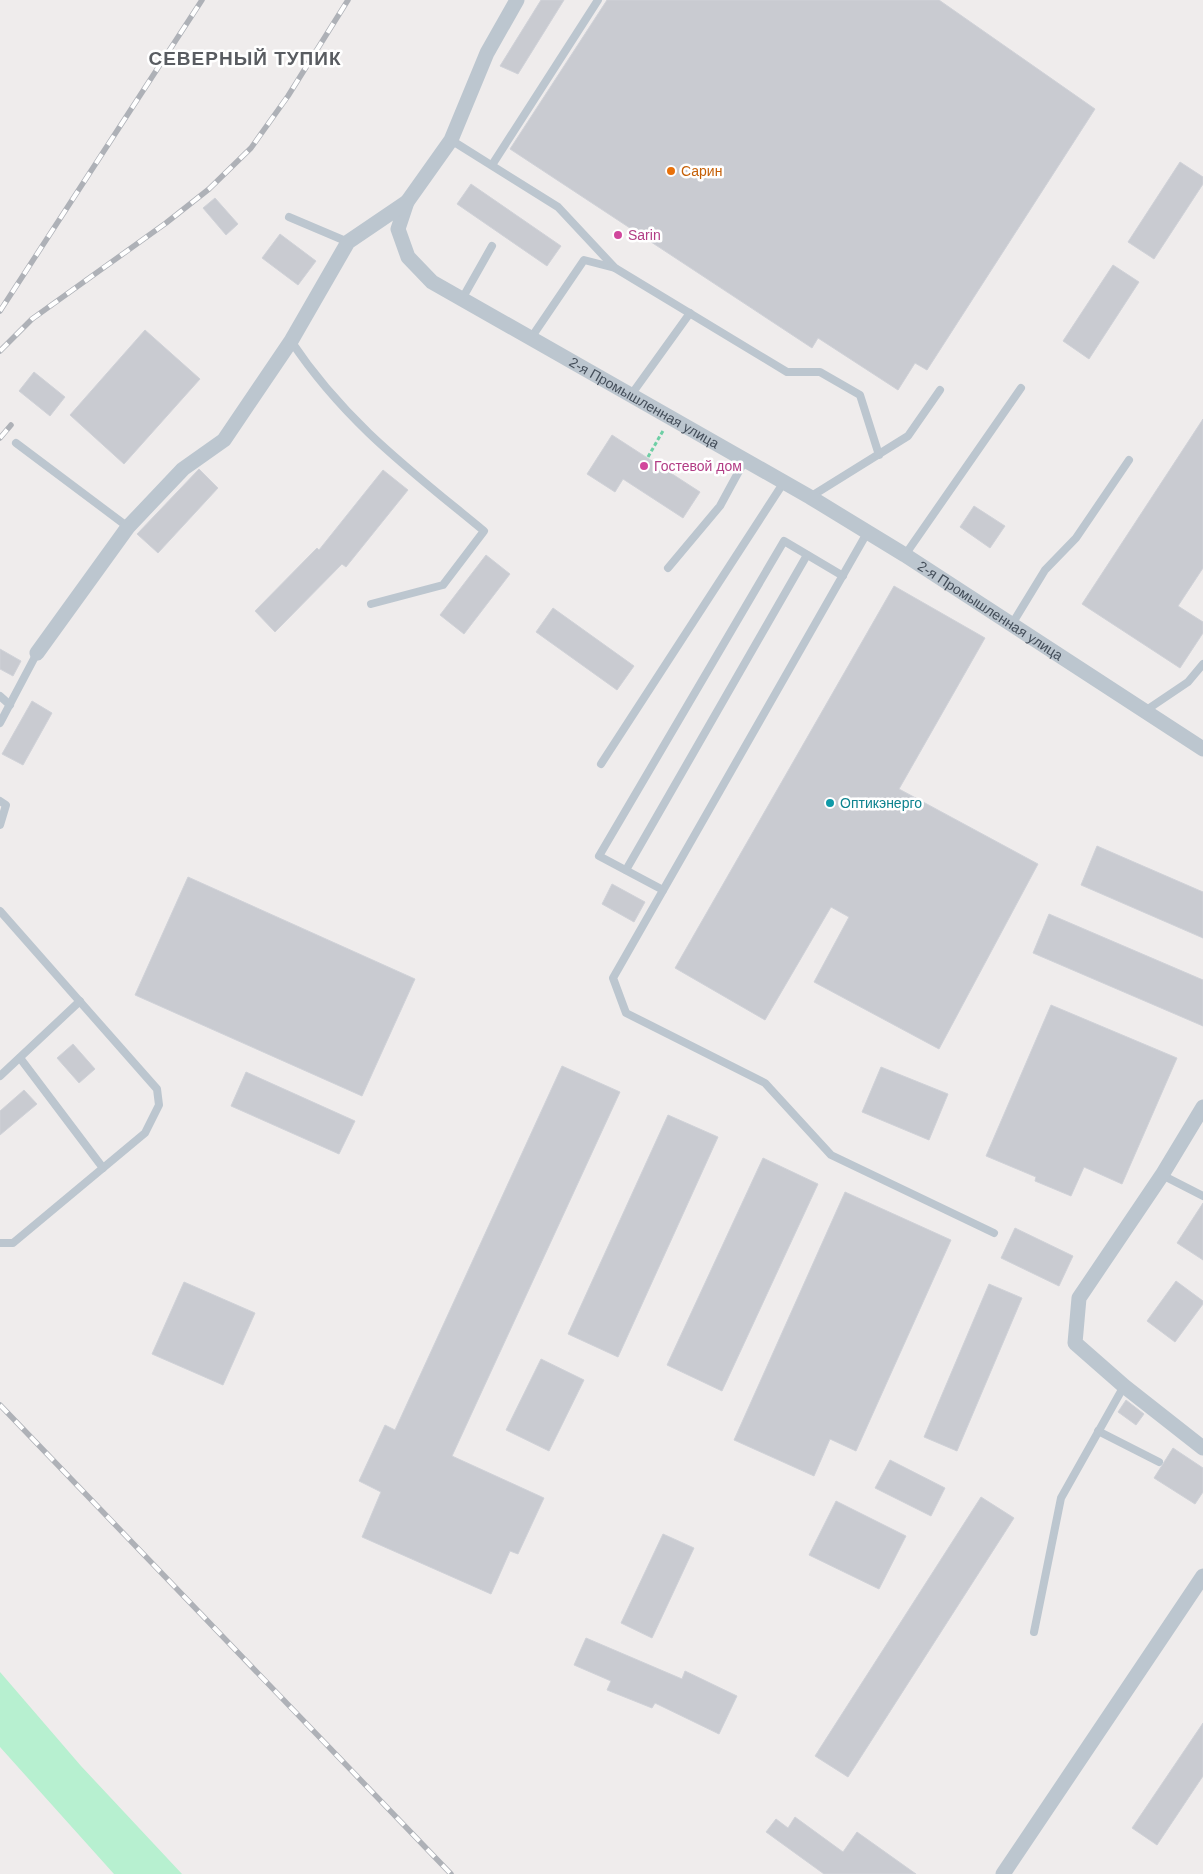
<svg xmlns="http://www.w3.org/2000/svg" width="1203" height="1874" viewBox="0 0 1203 1874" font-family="Helvetica,sans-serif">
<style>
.green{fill:#b7f0d0}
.building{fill:#c9cbd1;stroke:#d0d2d8}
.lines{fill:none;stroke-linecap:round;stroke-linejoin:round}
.path{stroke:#6ecfa5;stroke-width:3;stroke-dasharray:4 2.5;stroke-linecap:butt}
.service{stroke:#bcc6cf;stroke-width:8}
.minor{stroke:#bcc6cf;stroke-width:15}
.rail-casing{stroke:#aeb1b7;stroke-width:5.5}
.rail{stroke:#fff;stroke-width:4;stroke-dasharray:11;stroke-linecap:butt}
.food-dot{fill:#e8710a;stroke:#fff;stroke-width:2}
.hotel-dot{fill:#d1479c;stroke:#fff;stroke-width:2}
.culture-dot{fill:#0f9aa8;stroke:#fff;stroke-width:2}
.labels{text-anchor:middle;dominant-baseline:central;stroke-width:5;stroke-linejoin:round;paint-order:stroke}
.food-label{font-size:14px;fill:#c56008;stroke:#fff;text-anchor:start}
.hotel-label{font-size:14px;fill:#b23c85;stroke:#fff;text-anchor:start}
.street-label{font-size:14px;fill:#444e5a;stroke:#fff}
.culture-label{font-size:14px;fill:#0d838f;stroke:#fff;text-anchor:start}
.district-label{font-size:19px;font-weight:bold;letter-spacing:1px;fill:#595c61;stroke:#fff}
</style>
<rect width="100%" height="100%" fill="#efecec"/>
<!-- green -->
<path class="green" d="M 0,1672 L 81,1766 L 182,1874 L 114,1874 L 0,1747 Z"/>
<!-- building -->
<g class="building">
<path d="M 541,0 L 564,0 L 518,74 L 500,66 Z"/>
<path d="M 607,0 L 939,0 L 1095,109 L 927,370 L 915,363 L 898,390 L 818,338 L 812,348 L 510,149 Z"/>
<path d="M 1180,162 L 1203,177 L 1203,184 L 1154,259 L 1128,242 Z"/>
<path d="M 471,184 L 561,246 L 547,266 L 457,204 Z"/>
<path d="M 215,198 L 238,224 L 226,235 L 203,208 Z"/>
<path d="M 280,234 L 316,261 L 298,285 L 262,258 Z"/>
<path d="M 1113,265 L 1139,282 L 1089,359 L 1063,341 Z"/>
<path d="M 145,330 L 200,379 L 124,464 L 70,415 Z"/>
<path d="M 34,372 L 65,397 L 50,416 L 19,391 Z"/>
<path d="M 1203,419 L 1203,568 L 1178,606 L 1203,622 L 1203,633 L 1180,668 L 1082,604 Z"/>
<path d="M 612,435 L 700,492 L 683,518 L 623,479 L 615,492 L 587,474 Z"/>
<path d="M 199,469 L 218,488 L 158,553 L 137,534 Z"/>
<path d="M 383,470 L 408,490 L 346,567 L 342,564 L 275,632 L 255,611 L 317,548 L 319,550 Z"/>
<path d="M 974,506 L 1005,526 L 990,548 L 960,527 Z"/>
<path d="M 486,555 L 510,574 L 464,634 L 440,615 Z"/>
<path d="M 894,586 L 985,638 L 899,789 L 1038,864 L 939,1049 L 814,982 L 849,917 L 831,907 L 765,1020 L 675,968 Z"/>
<path d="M 553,608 L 634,666 L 617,690 L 536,632 Z"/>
<path d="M 0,649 L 21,661 L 13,676 L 0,669 Z"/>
<path d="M 32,701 L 52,713 L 23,765 L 2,754 Z"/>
<path d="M 1097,846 L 1203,892 L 1203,938 L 1081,885 Z"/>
<path d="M 188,877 L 415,979 L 362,1096 L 135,995 Z"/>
<path d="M 612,884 L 645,902 L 634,922 L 602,904 Z"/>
<path d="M 1049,914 L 1203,980 L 1203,1026 L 1033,953 Z"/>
<path d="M 1051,1005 L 1177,1058 L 1122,1184 L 1084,1167 L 1071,1196 L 1035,1181 L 1036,1177 L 986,1156 Z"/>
<path d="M 73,1044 L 95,1069 L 79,1083 L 57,1058 Z"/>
<path d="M 562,1066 L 620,1092 L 452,1456 L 544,1498 L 518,1554 L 510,1551 L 491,1594 L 362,1537 L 381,1492 L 359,1481 L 385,1425 L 395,1430 Z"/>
<path d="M 881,1067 L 948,1094 L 929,1140 L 862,1112 Z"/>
<path d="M 246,1072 L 355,1121 L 339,1154 L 231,1106 Z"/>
<path d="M 24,1090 L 37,1104 L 0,1135 L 0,1111 Z"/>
<path d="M 668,1115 L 718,1137 L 618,1357 L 568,1334 Z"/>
<path d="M 763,1158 L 818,1184 L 722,1391 L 667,1365 Z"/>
<path d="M 845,1192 L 951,1240 L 856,1451 L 830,1439 L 814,1476 L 734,1440 Z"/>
<path d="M 1203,1203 L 1203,1260 L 1177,1243 Z"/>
<path d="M 1015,1228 L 1073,1256 L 1059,1286 L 1001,1258 Z"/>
<path d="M 1176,1281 L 1203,1301 L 1203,1304 L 1175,1342 L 1147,1321 Z"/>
<path d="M 184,1282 L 255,1313 L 223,1385 L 152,1354 Z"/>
<path d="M 989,1284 L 1022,1298 L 957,1451 L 924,1437 Z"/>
<path d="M 541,1359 L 584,1380 L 549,1451 L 506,1430 Z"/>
<path d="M 1126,1400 L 1144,1414 L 1136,1425 L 1118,1412 Z"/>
<path d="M 1173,1448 L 1203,1468 L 1203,1492 L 1195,1504 L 1154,1478 Z"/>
<path d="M 890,1460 L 945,1488 L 931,1516 L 875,1488 Z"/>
<path d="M 981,1497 L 1014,1518 L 848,1777 L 815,1756 Z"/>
<path d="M 836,1501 L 906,1536 L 879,1589 L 809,1555 Z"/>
<path d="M 663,1534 L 694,1548 L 652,1638 L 621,1623 Z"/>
<path d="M 586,1638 L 682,1679 L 685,1671 L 737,1696 L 719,1734 L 655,1703 L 652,1708 L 607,1690 L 611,1681 L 574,1665 Z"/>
<path d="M 1203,1723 L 1203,1776 L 1157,1845 L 1132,1828 Z"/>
<path d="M 795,1817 L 843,1852 L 857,1832 L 916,1874 L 824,1874 L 766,1832 L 776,1819 L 788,1828 Z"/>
</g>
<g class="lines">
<!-- path -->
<path class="path" d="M 648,457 L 664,429"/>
<!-- service -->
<g class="service">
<path d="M 451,140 L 558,207 L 615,268 L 787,372 L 820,372 L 860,395 L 879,455"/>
<path d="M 492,165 L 598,0"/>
<path d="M 289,217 L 348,242"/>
<path d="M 462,299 L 492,246"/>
<path d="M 531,338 L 584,260 L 615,268"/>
<path d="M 291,341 C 345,422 410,470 484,531 L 443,585 L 371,604"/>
<path d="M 631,395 L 690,313"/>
<path d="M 16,443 L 128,527"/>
<path d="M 810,497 L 908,436 L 940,390"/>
<path d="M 867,533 L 613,978 L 626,1013 L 765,1083 L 831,1155 L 994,1233"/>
<path d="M 905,555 L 1021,388"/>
<path d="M 668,568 L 720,506 L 745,460"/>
<path d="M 1012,624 L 1045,570 L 1076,538 L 1129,460"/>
<path d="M 0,696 L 10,705"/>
<path d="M 1145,711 L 1188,682 L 1203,664"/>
<path d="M 0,723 L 37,653"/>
<path d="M 601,764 L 784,482"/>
<path d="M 0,801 L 6,805 L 0,825"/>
<path d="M 626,870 L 807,555"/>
<path d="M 663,890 L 599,856 L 784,541 L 843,576"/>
<path d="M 0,911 L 157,1089 L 159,1105 L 145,1133 L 13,1243 L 0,1243"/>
<path d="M 20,1058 L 103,1168"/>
<path d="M 0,1076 L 80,1001"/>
<path d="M 1162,1175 L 1203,1196"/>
<path d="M 1098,1431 L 1159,1462"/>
<path d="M 1034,1632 L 1061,1498 L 1124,1386"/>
</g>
<!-- minor -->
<g class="minor">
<path id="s1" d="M 517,0 L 487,53 L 451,140 L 407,202 L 398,229 L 408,257 L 432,282 L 810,497 L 905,555 L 1203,749"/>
<path d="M 37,653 L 128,527 L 183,469 L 224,440 L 291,341 L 348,242 L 407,202"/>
<path d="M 1203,1107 L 1162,1175 L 1079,1298 L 1075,1343 L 1124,1386 L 1203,1448"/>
<path d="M 1003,1874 L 1203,1576"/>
</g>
<defs>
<g id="rail">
<path d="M 0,311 L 202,0"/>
<path d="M 0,351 L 32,319 L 166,223 L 209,189 L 251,148 L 288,96 L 348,0"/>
<path d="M 0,438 L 11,425"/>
<path d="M 0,1405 L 451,1874"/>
</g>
</defs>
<!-- rail casing -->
<use href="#rail" class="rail-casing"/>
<!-- rail -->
<use href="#rail" class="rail"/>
</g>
<!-- markers -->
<circle class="food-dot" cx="671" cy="171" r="5"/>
<g class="hotel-dot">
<circle cx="618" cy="235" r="5"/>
<circle cx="644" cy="466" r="5"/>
</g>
<circle class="culture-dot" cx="830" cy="803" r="5"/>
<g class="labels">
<!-- food labels -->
<g class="food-label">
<text x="681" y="171">Сарин</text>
</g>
<!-- hotel labels -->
<g class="hotel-label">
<text x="628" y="235">Sarin</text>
<text x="654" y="466">Гостевой дом</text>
</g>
<!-- street labels -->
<g class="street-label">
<text stroke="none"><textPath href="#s1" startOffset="568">2-я Промышленная улица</textPath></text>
<text stroke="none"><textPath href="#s1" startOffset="972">2-я Промышленная улица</textPath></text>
</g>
<!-- culture labels -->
<g class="culture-label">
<text x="840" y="803">Оптикэнерго</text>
</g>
<!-- district labels -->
<g class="district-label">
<text x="245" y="58">СЕВЕРНЫЙ ТУПИК</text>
</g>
</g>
</svg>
